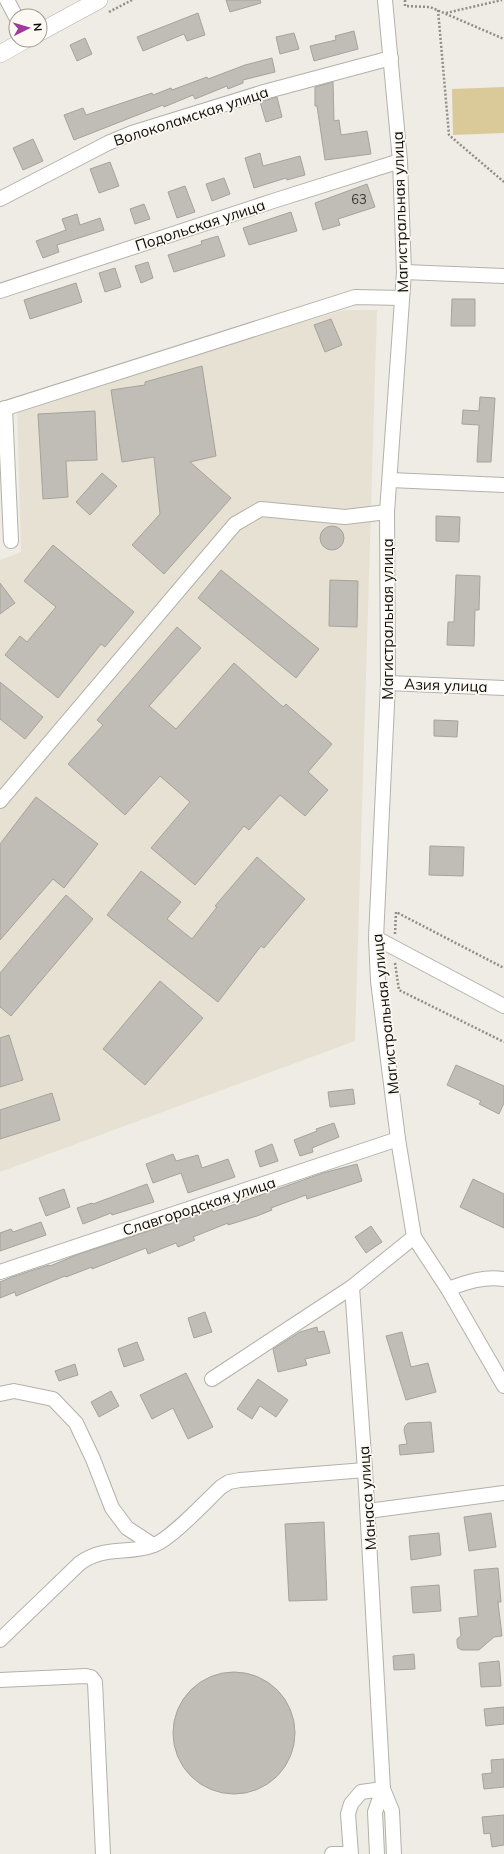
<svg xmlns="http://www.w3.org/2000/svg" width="504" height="1854" viewBox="0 0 504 1854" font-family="Mulish,sans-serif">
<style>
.built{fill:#e6e1d2}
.green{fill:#dac999}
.building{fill:#bfbdb6;stroke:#a5a39c}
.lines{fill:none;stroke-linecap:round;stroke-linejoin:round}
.minor-casing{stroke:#b3b1aa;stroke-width:16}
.major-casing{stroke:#b3b1aa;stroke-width:18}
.path{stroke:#8f8d88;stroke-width:2.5;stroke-dasharray:2 2;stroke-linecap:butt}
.minor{stroke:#fff;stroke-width:14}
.major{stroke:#fff;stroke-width:17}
.labels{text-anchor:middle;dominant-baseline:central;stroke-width:3.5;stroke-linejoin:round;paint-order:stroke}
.number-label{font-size:13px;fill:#3a3835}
.street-label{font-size:15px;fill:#0d0c0a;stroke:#fcf9f2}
</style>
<rect width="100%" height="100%" fill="#efece5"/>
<!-- built -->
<path class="built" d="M 344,310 L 377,310 L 355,1041 L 0,1172 L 0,560 L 21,552 L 17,405 Z"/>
<!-- green -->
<path class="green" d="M 504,87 L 504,133 L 453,135 L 452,89 Z"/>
<!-- building -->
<g class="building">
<path d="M 226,0 L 260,0 L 261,3 L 230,12 Z"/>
<path d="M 198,13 L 205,35 L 187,41 L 184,34 L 143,51 L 137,37 Z"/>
<path d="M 354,31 L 358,49 L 314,61 L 310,46 L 336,40 L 335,36 Z"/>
<path d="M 294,33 L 299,49 L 280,54 L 276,37 Z"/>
<path d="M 85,38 L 92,54 L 77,61 L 70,45 Z"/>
<path d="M 272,58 L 275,72 L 243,80 L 243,83 L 228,89 L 227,86 L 195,99 L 193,95 L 164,107 L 163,105 L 74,140 L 64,115 L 83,108 L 86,115 L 152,93 L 153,95 L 171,88 L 172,90 L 207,77 L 208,79 L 245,65 Z"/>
<path d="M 333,82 L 334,121 L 339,120 L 341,135 L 367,131 L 371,154 L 325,160 L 317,106 L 315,106 L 315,87 Z"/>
<path d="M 277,97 L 282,117 L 266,122 L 260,102 Z"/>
<path d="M 33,139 L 43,161 L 23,170 L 13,148 Z"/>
<path d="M 260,153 L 263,166 L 300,156 L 305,175 L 287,180 L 286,178 L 254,188 L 245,158 Z"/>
<path d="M 110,162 L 119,186 L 99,193 L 90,169 Z"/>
<path d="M 224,178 L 230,194 L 212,201 L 206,184 Z"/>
<path d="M 367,184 L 375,207 L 338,219 L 340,225 L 323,230 L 315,203 Z"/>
<path d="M 185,186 L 195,212 L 177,218 L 168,192 Z"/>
<path d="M 144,204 L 150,219 L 135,224 L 130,209 Z"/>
<path d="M 291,212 L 297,231 L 249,245 L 243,228 Z"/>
<path d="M 77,214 L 80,225 L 100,218 L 104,230 L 57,245 L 59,252 L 43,258 L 36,241 L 66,230 L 62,219 Z"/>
<path d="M 218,236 L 225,256 L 174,272 L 168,255 L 202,244 L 201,241 Z"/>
<path d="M 148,262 L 153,278 L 141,283 L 135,266 Z"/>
<path d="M 115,268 L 121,287 L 105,292 L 99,273 Z"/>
<path d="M 76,283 L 82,302 L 30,319 L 24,300 Z"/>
<path d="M 452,299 L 475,299 L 475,326 L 451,326 Z"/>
<path d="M 331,319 L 342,345 L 325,352 L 314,325 Z"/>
<path d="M 202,366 L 216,456 L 190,462 L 231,498 L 164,574 L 132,545 L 160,514 L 154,457 L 122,462 L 111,390 L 145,385 L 145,382 Z"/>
<path d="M 480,397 L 495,398 L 491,462 L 477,462 L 479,425 L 462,424 L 463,410 L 479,411 Z"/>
<path d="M 95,411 L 97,460 L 66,461 L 68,497 L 43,499 L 38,414 Z"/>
<path d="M 102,473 L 117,486 L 90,515 L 76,502 Z"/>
<path d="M 436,516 L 460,517 L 459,542 L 436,541 Z"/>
<circle cx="332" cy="538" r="12"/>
<path d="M 53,545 L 134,612 L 105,647 L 101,644 L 58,698 L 5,655 L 20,636 L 27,642 L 56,607 L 24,581 Z"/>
<path d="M 221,570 L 319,649 L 296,678 L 198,598 Z"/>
<path d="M 456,575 L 480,576 L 479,610 L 475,610 L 474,646 L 447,645 L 448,622 L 454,622 Z"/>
<path d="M 330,580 L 358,581 L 357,627 L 329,626 Z"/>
<path d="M 0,583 L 15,603 L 0,614 Z"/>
<path d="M 177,627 L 201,648 L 149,706 L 176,729 L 234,663 L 283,707 L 286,704 L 332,744 L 308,772 L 328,790 L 305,816 L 280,795 L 249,830 L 244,826 L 195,885 L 151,848 L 190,802 L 160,776 L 125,815 L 68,764 L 103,725 L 97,720 Z"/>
<path d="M 0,682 L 43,717 L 25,739 L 0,719 Z"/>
<path d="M 434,720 L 458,721 L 457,737 L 434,736 Z"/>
<path d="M 36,797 L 98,844 L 64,888 L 53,879 L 0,940 L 0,844 Z"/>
<path d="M 430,846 L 464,847 L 463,876 L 429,875 Z"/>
<path d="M 257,857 L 305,899 L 264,948 L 261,946 L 218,1002 L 107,915 L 141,871 L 181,902 L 167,919 L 192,939 L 217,907 L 215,906 Z"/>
<path d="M 66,895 L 93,919 L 11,1016 L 0,1007 L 0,973 Z"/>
<path d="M 160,981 L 203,1018 L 145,1085 L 103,1049 Z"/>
<path d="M 9,1035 L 23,1080 L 0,1087 L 0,1038 Z"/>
<path d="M 456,1065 L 504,1086 L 504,1103 L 499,1114 L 479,1104 L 481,1101 L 447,1085 Z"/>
<path d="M 353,1089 L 355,1104 L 330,1107 L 328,1092 Z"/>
<path d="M 52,1093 L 60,1120 L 0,1139 L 0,1110 Z"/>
<path d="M 334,1123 L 339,1137 L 312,1148 L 313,1152 L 300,1156 L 294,1140 L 317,1131 L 316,1129 Z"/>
<path d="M 272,1144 L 278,1161 L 260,1167 L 255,1151 Z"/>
<path d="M 173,1154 L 176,1161 L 198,1155 L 202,1168 L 228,1159 L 235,1177 L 188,1193 L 181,1173 L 153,1183 L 146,1164 Z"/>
<path d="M 357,1164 L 362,1181 L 307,1199 L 306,1195 L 271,1208 L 272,1210 L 257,1216 L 228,1225 L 228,1223 L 193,1237 L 195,1240 L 178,1247 L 176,1243 L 148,1254 L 146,1248 L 92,1269 L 92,1267 L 66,1277 L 65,1276 L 16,1296 L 15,1292 L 0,1298 L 0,1282 L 12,1277 L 49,1265 L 50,1266 L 79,1254 L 212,1210 L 213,1212 L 323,1173 Z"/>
<path d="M 473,1179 L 504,1194 L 504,1228 L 460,1207 Z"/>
<path d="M 147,1184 L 154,1202 L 112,1215 L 111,1213 L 83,1224 L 77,1208 L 92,1203 L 93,1204 Z"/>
<path d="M 64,1189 L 70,1207 L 46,1216 L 39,1198 Z"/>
<path d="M 41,1222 L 46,1235 L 0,1251 L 0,1233 L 11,1229 L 13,1232 Z"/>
<path d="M 371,1226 L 382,1242 L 366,1253 L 355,1237 Z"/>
<path d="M 205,1312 L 212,1332 L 194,1338 L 188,1318 Z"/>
<path d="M 317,1327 L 318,1332 L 324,1331 L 330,1353 L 305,1359 L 307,1365 L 278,1372 L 273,1349 L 300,1332 Z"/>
<path d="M 402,1332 L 411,1367 L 428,1363 L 436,1392 L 406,1400 L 386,1336 Z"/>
<path d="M 137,1342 L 144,1360 L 124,1367 L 118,1349 Z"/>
<path d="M 75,1364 L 78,1375 L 59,1381 L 55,1371 Z"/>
<path d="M 186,1373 L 213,1427 L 188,1439 L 173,1408 L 152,1419 L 140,1395 Z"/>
<path d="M 258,1379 L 288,1400 L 276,1417 L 260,1406 L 252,1419 L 237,1409 Z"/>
<path d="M 111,1391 L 119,1406 L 99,1417 L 91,1402 Z"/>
<path d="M 431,1422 L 434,1452 L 400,1455 L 399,1445 L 407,1444 L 404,1430 L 405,1426 L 408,1423 Z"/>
<path d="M 491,1513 L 496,1547 L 469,1551 L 464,1517 Z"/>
<path d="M 324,1522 L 327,1600 L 289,1601 L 285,1524 Z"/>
<path d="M 439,1533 L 441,1555 L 411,1560 L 409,1536 Z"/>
<path d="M 498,1568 L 501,1602 L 498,1602 L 502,1636 L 494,1637 L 479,1650 L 462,1650 L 458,1648 L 457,1643 L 457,1639 L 461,1636 L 459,1618 L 478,1616 L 474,1570 Z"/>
<path d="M 439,1585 L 441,1611 L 413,1613 L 411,1587 Z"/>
<path d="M 414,1654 L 415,1669 L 394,1670 L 393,1656 Z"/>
<path d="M 499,1661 L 501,1686 L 481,1687 L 479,1663 Z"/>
<circle cx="234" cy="1733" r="61"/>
<path d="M 504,1707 L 504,1724 L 486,1726 L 484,1709 Z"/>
<path d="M 504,1759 L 504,1787 L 484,1789 L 482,1774 L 492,1773 L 491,1760 Z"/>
<path d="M 504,1815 L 504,1845 L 492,1847 L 490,1833 L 484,1834 L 482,1817 Z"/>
</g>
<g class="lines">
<defs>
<g id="minor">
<path d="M 7,0 L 16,17"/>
<path d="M 385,0 L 400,161 L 404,272 L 387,512 L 388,683 L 376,938 L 378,981 L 398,1139 L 414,1237 L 448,1289 L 504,1386"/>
<path d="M 0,199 L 108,143 L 132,133 L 264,92 L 391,58"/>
<path d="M 404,272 L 504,276"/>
<path d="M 0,291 L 273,201 L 400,161"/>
<path d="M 5,408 L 11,541"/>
<path d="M 0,410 L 355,297 L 402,298"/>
<path d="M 390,480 L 504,485"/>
<path d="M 388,683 L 504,688"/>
<path d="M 0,801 L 235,524 L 261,509 L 345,517 L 387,512"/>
<path d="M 376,938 L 504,1006"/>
<path d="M 0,1272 L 398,1139"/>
<path d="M 448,1289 C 467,1282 484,1276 504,1279"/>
<path d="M 212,1379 L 352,1287"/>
<path d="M 0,1394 L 14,1391 L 53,1399 L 76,1423 L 93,1459 L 112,1508 L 127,1528 L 153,1545"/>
<path d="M 368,1511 L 504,1493"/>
<path d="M 0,1640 L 80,1563 C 105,1545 128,1555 154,1545 C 172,1538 205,1502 221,1487 L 229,1482 L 240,1480 L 365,1470"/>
<path d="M 0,1680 L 86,1676 L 91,1677 L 95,1682 L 103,1854"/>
<path d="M 332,1854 L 351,1854 L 348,1814 L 351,1804 L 361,1792 L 383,1789"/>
<path d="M 377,1854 L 375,1812 L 383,1789"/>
<path d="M 394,1854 L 392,1811 L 383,1789 L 365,1470 L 352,1287 L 414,1237"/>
</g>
<g id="major">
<path d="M 40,32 L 99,0"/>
<path d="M 0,54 L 25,40"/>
</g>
</defs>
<!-- minor casing -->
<use href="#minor" class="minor-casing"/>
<!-- major casing -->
<use href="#major" class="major-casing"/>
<!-- path -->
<g class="path">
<path d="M 405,0 L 405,6 L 430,7 L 504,39"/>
<path d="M 438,10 L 449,135 L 504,182"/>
<path d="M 109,12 L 132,0"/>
<path d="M 446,13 L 502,0"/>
<path d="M 395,934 L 396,912 L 504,968"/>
<path d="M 395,963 L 399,990 L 504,1042"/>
</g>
<!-- minor -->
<use href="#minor" class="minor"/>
<!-- major -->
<use href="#major" class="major"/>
</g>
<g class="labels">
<!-- number labels -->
<g class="number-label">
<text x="359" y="199">63</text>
</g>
<!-- street labels -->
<g class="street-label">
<text transform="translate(191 116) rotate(-18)">Волоколамская улица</text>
<text transform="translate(400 212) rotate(-92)">Магистральная улица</text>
<text transform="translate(200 225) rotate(-18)">Подольская улица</text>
<text transform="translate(387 619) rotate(-90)">Магистральная улица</text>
<text transform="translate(446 685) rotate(2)">Азия улица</text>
<text transform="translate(385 1014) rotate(-96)">Магистральная улица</text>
<text transform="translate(199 1206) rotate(-18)">Славгородская улица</text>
<text transform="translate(367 1498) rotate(-94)">Манаса улица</text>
</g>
</g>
<!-- north arrow -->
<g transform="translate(28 28) rotate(85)"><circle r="19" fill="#fcf9f2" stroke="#9c9a95"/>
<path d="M0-3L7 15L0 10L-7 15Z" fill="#9e399e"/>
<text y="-6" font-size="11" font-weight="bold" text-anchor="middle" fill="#0d0c0a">N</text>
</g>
</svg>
